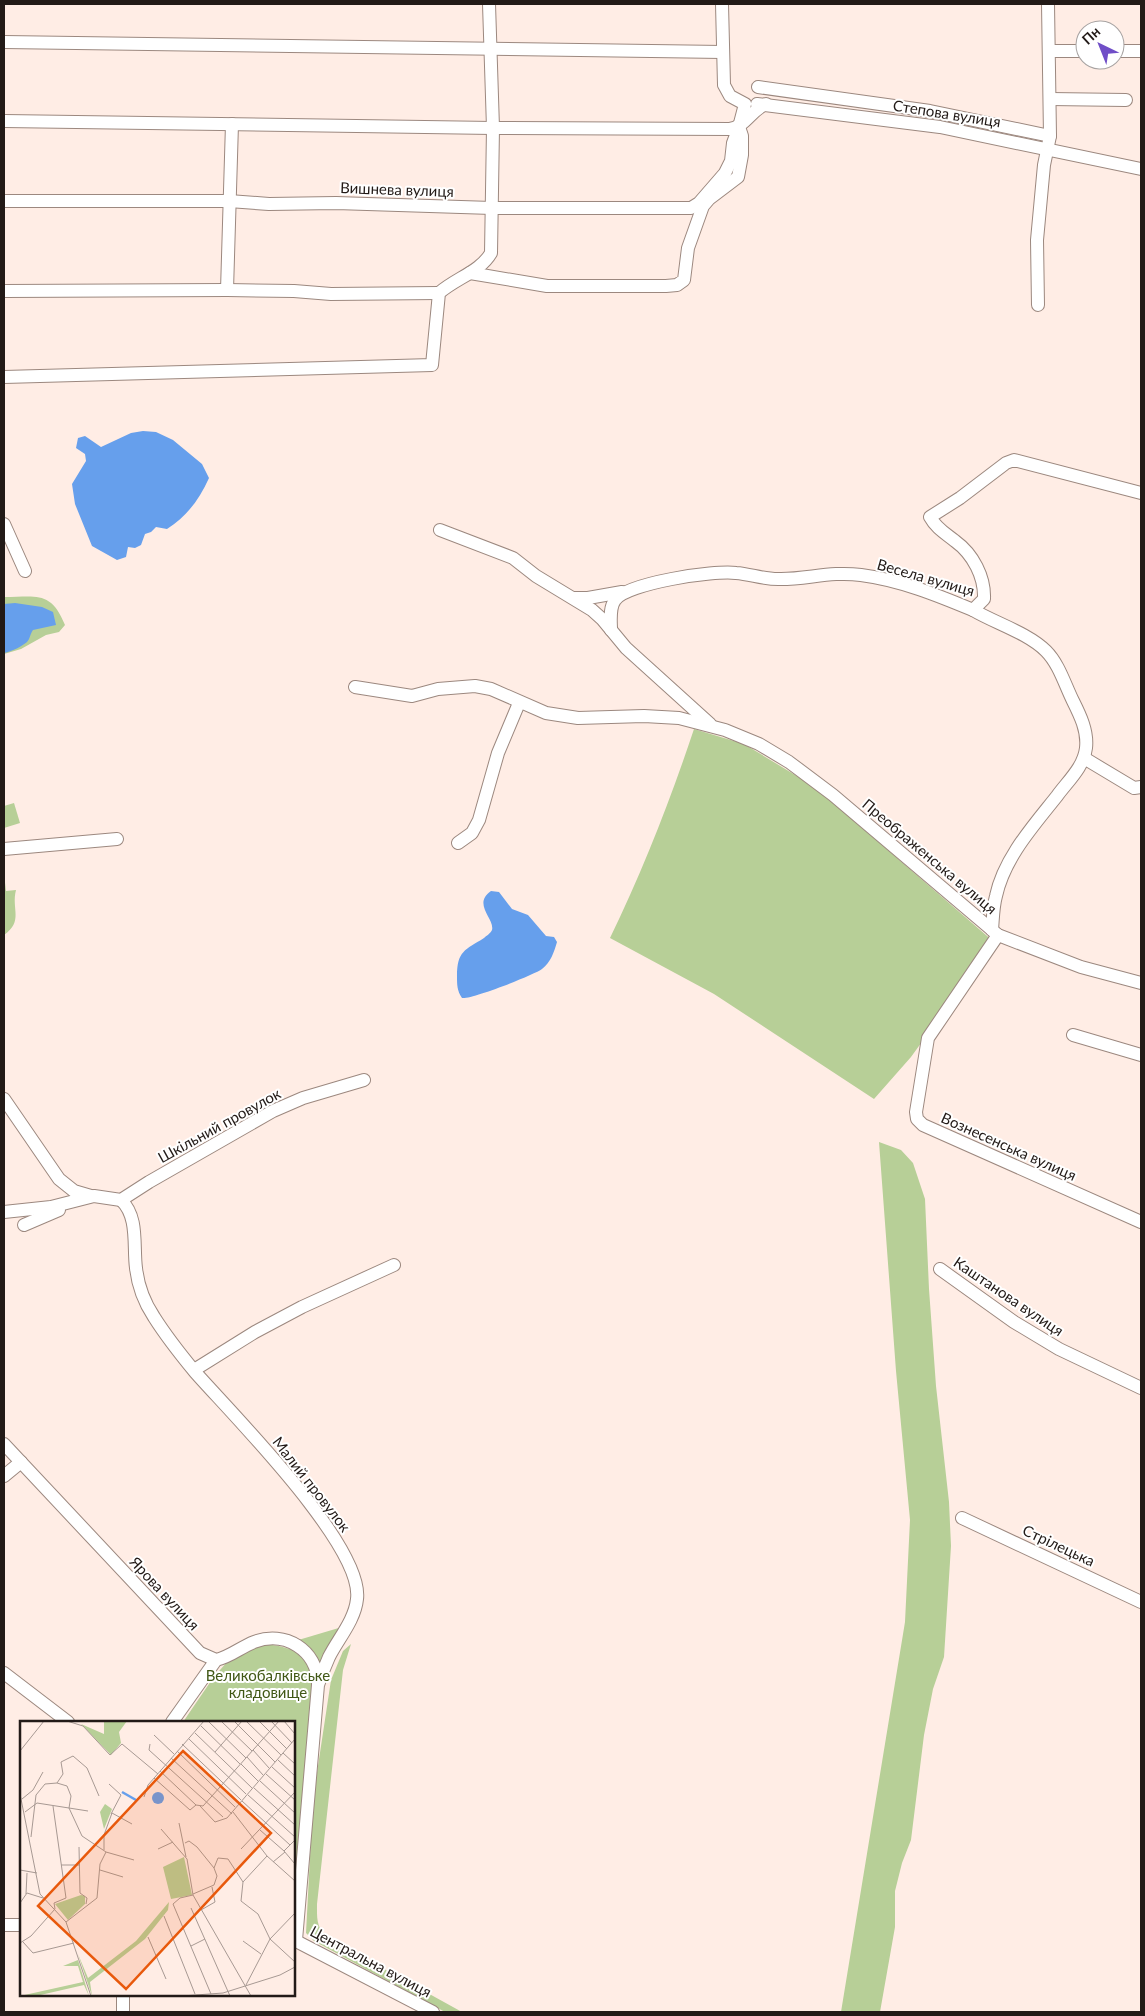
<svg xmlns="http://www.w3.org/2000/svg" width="1145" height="2016" viewBox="0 0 1145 2016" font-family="Lato,sans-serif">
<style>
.green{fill:#b7cf97}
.water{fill:#669fec}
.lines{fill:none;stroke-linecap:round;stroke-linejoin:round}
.minor-casing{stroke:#9c887f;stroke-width:14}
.minor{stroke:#fff;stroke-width:12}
.labels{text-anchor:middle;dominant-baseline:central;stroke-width:4;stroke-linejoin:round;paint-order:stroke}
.street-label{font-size:15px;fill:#221a17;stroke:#fff}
.park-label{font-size:15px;fill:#415816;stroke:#fff}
.inset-river{fill:none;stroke:#669fec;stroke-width:2.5}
.inset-road{fill:none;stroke:#a79993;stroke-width:1}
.view{fill:#e8590c;fill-opacity:0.15;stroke:#e8590c;stroke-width:2.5}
.inset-edge{fill:none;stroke:#221a17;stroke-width:2.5}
</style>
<rect width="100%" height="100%" fill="#ffede5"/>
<!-- green -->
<g class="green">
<path d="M 4,597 C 36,597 51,590 65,625 L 59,632 L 46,635 L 21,649 L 4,654 Z"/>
<path d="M 694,729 L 744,744 L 815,787 L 994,942 L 911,1057 L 874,1099 L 714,994 L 610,938 C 643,870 670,801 694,729 Z"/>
<path d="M 14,803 L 20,823 L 4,828 L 4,806 Z"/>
<path d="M 4,874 L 6,891 L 16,890 C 11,909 24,921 4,935 Z"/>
<path d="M 879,1142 L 901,1150 L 913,1163 L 925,1199 L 929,1289 L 936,1386 L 949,1502 L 951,1546 L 944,1657 L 933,1689 L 924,1735 L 911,1840 L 902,1863 L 895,1891 L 895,1927 L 880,2012 L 841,2012 L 905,1622 L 910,1520 L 896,1371 Z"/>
<path d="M 342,1627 L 321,1668 L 295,1641 Z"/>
<path d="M 261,1644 C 277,1645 300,1648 310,1664 C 314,1671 313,1686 314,1695 L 294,1887 L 294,1722 L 183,1722 L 213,1678 L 227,1662 Z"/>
<path d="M 351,1644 L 343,1670 L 317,1904 C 317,1918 316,1928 328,1938 L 462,2012 L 445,2012 L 314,1941 L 306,1933 L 313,1799 L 331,1680 L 343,1651 Z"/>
</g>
<!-- water -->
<g class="water">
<path d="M 143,431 L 156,432 L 173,440 L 202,464 L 209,478 C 199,500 187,516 167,529 L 156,527 L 151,532 L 145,534 L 141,545 L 135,548 L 128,547 L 126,557 L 117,560 L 92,546 L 75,504 L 72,484 L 86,461 L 85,454 L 76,448 L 78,438 L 85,436 L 101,447 L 131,433 Z"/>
<path d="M 15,603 L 42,607 L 53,612 L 56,625 L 33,630 C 30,634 30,639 27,642 C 21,647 12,651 4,653 L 4,604 Z"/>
<path d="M 491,891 L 499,892 L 512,909 L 528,915 L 546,936 L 554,937 L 557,942 C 554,952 551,962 542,969 C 534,975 470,1000 462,998 C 457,991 457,984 457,976 C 457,951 465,950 484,938 C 486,936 491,933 492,930 C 495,919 472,904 491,891 Z"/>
</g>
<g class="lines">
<defs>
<g id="minor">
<path d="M 4,42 L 723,52"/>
<path d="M 1049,51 L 1085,51"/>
<path d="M 1115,51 L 1141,51"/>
<path d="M 758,87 L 930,111 L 1050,136"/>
<path d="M 1050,99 L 1126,100"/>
<path d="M 757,104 L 940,127 L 1141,169"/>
<path d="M 4,121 L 493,128 L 730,129 C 746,126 751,110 766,104"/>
<path d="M 4,201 L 229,201 L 269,204 L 336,203 L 492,208 L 691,208 L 699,203 L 725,173 L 731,161 L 733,143 L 739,127"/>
<path d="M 470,273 L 547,286 L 666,286 L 677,285 L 684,280 L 688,248 L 703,206 L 709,199 L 738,177 L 742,155 L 742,136 L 739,127 L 745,104 L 730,96 L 724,85 L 722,4"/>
<path d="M 227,290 L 232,124"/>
<path d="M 4,291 L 227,290 L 294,291 L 331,294 L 439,293"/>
<path d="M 1038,305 L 1037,240 L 1044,165 L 1050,136 L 1048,4"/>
<path d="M 4,377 L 432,365 L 439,293 C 456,278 480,272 491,253 L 493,128 L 489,4"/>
<path d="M 4,524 L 25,571"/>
<path d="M 440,530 L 513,558 L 536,576 L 592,610 L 602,619 L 626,648 L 710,724"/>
<path d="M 573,598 L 588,598 L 622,592"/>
<path d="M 973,610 C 995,623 1028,633 1046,651 C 1059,664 1065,685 1073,701 C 1080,715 1088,731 1086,748 C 1084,767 1067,782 1057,796 C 1034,825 1004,858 996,896 C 993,907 993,918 992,930"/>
<path d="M 611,630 C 611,620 609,608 615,600 C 627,583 714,570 736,573 C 751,574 765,580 781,579 C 808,579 832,571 861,575 C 900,580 937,595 973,610 L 984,599 C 985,577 973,554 955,541 C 945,533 936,528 930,517 L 960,498 L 1006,463 L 1014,460 L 1141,493"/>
<path d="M 355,687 L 412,696 L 438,689 L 475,686 L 491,689 L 546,713 L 578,718 L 644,716 L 679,718 L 725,730 L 759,744 L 789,762 L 833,795 L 998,935 L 1081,967 L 1141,983"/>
<path d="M 1084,758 L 1134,788 L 1141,787"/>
<path d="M 458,843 L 472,833 L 479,820 L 498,753 L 519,703"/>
<path d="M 4,849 L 117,839"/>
<path d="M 998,935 L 928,1038 L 916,1112 L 917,1119 L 923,1125 L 1141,1222"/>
<path d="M 1073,1035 L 1141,1055"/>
<path d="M 4,1099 L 59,1179 L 74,1191 L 91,1196"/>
<path d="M 121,1200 C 139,1217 133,1246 136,1268 C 138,1286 144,1302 154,1317 C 166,1336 181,1355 195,1372 C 232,1414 364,1546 357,1599 C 355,1620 338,1639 329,1657 C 325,1666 321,1676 318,1685 L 296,1940"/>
<path d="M 4,1212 L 51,1207 L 94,1196 L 121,1200 L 149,1182 L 273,1111 L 303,1098 L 364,1080"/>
<path d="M 24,1225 L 59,1210"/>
<path d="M 940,1269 L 1014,1322 L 1059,1349 L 1141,1388"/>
<path d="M 194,1370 L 255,1332 L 302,1307 L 394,1265"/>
<path d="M 4,1444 L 200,1653 L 216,1660 C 230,1657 241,1647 254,1642 C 285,1630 317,1650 318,1683"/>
<path d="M 4,1476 L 21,1462"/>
<path d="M 962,1518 L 1141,1602"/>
<path d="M 4,1673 L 68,1722"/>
<path d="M 172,1722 L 216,1660"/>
<path d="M 4,1925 L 21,1925"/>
<path d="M 294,1940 L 433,2012"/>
<path d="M 123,2012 L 123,1995"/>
</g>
</defs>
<!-- minor casing -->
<use href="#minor" class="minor-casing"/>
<!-- minor -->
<use href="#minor" class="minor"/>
</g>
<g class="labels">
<!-- street labels -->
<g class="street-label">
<text transform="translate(947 113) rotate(9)">Степова вулиця</text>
<text transform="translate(397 189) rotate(2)">Вишнева вулиця</text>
<text transform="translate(926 577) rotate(16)">Весела вулиця</text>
<text transform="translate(930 856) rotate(40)">Преображенська вулиця</text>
<text transform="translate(219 1125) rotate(-29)">Шкільний провулок</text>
<text transform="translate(1009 1146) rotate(24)">Вознесенська вулиця</text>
<text transform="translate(1009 1296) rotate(34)">Каштанова вулиця</text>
<text transform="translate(312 1484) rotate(52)">Малий провулок</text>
<text transform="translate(1059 1545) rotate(25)">Стрілецька</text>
<text transform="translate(165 1593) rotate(47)">Ярова вулиця</text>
<text transform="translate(371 1961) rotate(28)">Центральна вулиця</text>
</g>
<!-- park labels -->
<g class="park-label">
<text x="268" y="1675">Великобалківське<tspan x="268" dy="17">кладовище</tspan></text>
</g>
</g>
<!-- overview -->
<g transform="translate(20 1721)">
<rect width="275" height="275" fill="#ffede5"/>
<path d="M 84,0 L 107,0 L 99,11 L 101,22 L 91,34 L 61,3 L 84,13 ZM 85,83 L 92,88 L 84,108 L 80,91 ZM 164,136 L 172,174 L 151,178 L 143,146 ZM 61,174 L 65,175 L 65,183 L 48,199 L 35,183 ZM 149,181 L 148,189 L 125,218 L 70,261 L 72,275 L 58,233 L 68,257 L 116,220 ZM 58,239 L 69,275 L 64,264 L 16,275 L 0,275 L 63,261 L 58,245 L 43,245 Z" fill="#b7cf97"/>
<path d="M132 77a6 6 0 1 1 12 0a6 6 0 1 1-12 0Z" fill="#669fec"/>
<path class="inset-river" d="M 102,71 L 116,79"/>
<path class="inset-road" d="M 47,0 L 63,5 L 90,34 L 102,23 L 138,53M 188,0 L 226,37M 201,0 L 232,30M 214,0 L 255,41M 226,0 L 261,34M 239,0 L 267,28M 251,0 L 272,22M 264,0 L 275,13M 181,5 L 220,43M 175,12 L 232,67M 134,14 L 154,33M 169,18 L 226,73M 130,23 L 129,29 L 203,96M 162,23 L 221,79M 233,29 L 249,47M 0,30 L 24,0M 157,30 L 215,86M 195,31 L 222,0M 263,32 L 275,43M 227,36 L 243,54M 151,37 L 212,93M 258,39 L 275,55M 221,43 L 238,60M 252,46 L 275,67M 140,50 L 176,84M 246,53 L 275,79M 134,57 L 170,89 L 176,84 L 183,85 L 259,0M 240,60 L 275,92M 37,62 L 43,53 L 41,41 L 53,35 L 67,47 L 79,75M 89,63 L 101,74 L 91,93M 234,67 L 275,104M 0,73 L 20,173 L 46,201 L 71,275M 228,74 L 275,116M 124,76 L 128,64 L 184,0M 2,78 L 13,69 L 23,51M 222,80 L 270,124M 180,85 L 195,101 L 207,97 L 275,18M 5,91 L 17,82 L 49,87 L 62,115 L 86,131 L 114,139M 213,91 L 247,135 L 275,160M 159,102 L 166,136M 141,108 L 167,138 L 173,174 L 231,275M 240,109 L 264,130M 11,116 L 16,74 L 25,63 L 37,62 L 47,65 L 51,75 L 49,87 L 68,90M 275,119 L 264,130 L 275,143M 165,122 L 169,120 L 177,126 L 194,147 L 198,137 L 208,138 L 223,161 L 221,180 L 238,193 L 250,218 L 275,241M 59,126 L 60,172 L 67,177 L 66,183M 138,128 L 153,121M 221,128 L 275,71M 84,129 L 84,114 L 92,92 L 112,103M 253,141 L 265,131M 41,144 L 60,144M 0,149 L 17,152M 80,149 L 103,156M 223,161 L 247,135M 6,173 L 7,152M 173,173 L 194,164 L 197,155 L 194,147M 173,174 L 160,177 L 153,183 L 191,273M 0,182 L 7,172 L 23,177M 171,187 L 210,275M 181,189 L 195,181 L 192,166M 144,195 L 175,273M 46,201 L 77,177 L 80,143 L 86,131M 128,216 L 146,258M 223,220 L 241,233M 3,221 L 13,232 L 54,222M 0,222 L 11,215 L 35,188 L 34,182 L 46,177 L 33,85M 171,225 L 185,218M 226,264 L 250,218 L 275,192M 162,275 L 203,272 L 260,254 L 275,246"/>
<path class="view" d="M 163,30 L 251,112 L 106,268 L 18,185 Z"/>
<rect width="275" height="275" class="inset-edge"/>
</g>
<!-- border -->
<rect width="1145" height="2016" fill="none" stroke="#221a17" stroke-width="10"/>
<!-- north arrow -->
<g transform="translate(1100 45) rotate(317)"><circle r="24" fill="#ffffff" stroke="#a7a3a2"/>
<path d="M0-4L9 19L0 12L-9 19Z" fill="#704ec7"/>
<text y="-8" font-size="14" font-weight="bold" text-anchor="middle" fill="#221a17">Пн</text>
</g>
</svg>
